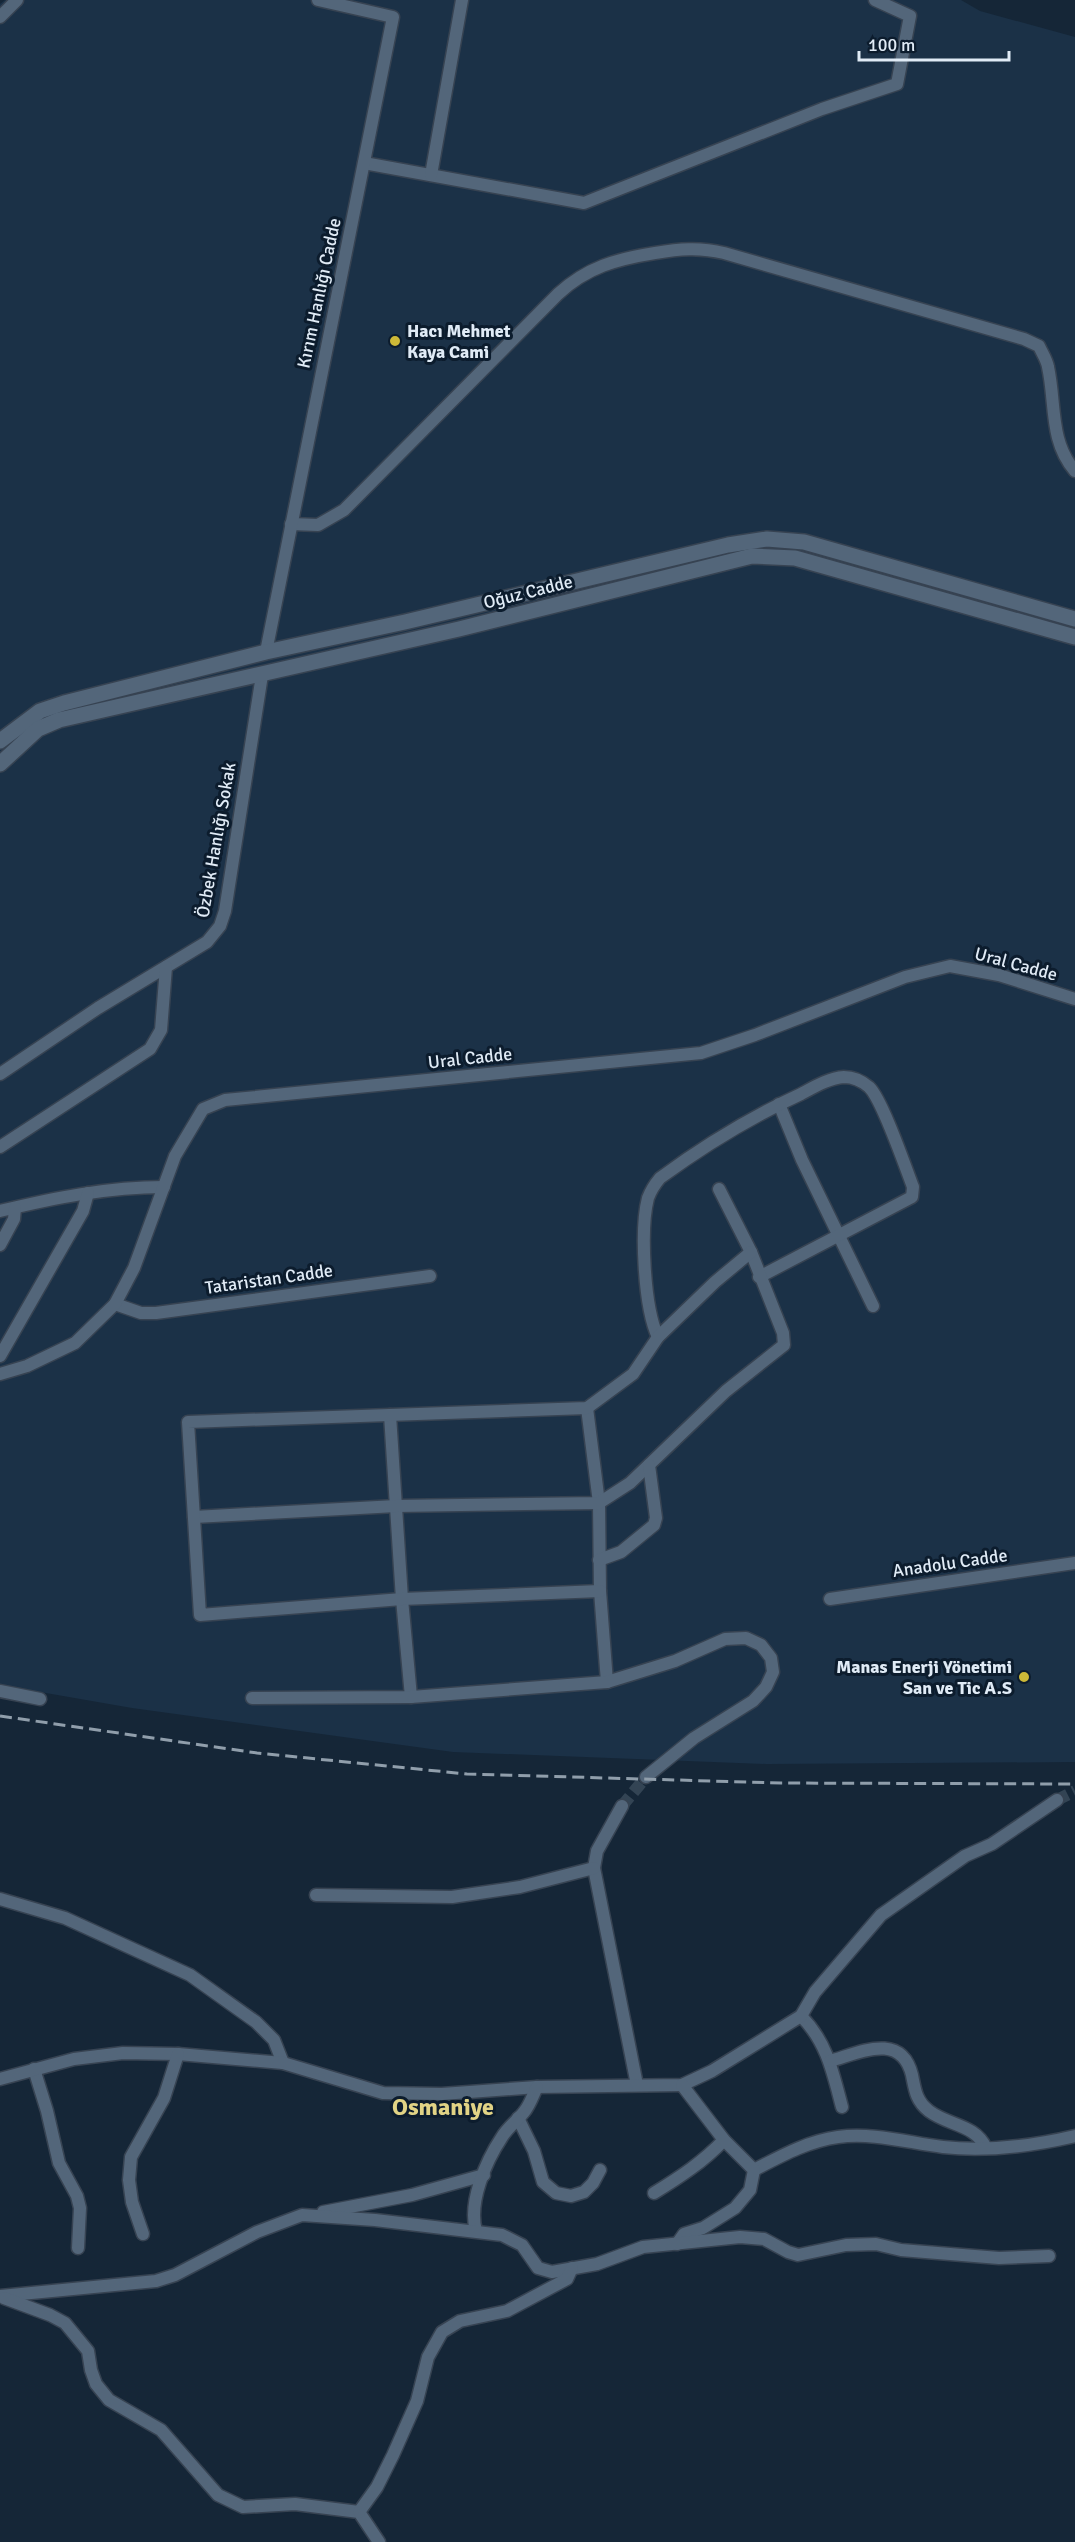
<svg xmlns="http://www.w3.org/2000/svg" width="1075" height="2542" viewBox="0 0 1075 2542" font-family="Signika,sans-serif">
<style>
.built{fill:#1b3147}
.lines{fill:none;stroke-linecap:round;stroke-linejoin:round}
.minor-tunnel{stroke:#334454;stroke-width:12;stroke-dasharray:12 6;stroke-linecap:butt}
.minor-casing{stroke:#374352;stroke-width:15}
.tertiary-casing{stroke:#374352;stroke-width:18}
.minor{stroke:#53667a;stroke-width:12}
.tertiary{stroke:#53667a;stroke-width:15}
.rail{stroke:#909eab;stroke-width:3;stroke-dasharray:12 6;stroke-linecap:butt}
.poi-dot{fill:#cdb938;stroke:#0c1c2d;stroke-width:2}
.labels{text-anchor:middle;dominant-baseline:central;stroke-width:6;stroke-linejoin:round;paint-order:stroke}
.street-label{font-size:18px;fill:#e0ebf6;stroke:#0c1c2d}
.poi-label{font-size:18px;font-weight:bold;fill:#e0ebf6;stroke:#0c1c2d;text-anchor:start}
.district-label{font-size:24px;font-weight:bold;fill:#e1d385;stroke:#0c1c2d}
</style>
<rect width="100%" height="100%" fill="#152637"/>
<!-- built -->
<path class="built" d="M 5,0 L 961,0 L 980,11 L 1075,37 L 1075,1762 L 767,1764 L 453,1752 L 132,1708 L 0,1685 L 0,4 Z"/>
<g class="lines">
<!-- minor-tunnel -->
<g class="minor-tunnel">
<path d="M 1057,1800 L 1075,1791"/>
<path d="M 622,1806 L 646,1777"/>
</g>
<defs>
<g id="minor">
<path d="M 0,17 L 17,0"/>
<path d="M 364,163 L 584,203 L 822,109 L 897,84 L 910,16 L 875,0"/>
<path d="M 431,175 L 462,0"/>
<path d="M 291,524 L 318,525 L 344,510 L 558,294 C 587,267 617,259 655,253 C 679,249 699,247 724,253 L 1024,339 L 1039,346 C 1042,353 1047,360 1048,367 C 1056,403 1049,441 1075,471"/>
<path d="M 266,652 L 393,17 L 318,0"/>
<path d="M 0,1074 L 98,1008 L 207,942 L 220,926 L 225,911 L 262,675"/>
<path d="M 779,1104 L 802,1160 L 873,1306"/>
<path d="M 0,1147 L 150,1049 L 161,1030 L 166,967"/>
<path d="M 0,1211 C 54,1198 108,1187 164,1187"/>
<path d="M 0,1245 L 14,1219 L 15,1208"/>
<path d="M 115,1304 L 141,1313 L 156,1313 L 430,1276"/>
<path d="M 658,1337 C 644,1308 640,1229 648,1198 C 651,1190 655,1184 660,1178 C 705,1145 751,1117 801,1094 C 814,1087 829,1078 844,1077 C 853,1077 862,1081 869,1087 C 882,1099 905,1166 913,1187 L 912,1197 L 759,1277"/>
<path d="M 0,1356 L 83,1211 L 88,1193"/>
<path d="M 0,1374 L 27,1366 L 75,1343 L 115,1304 L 134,1268 L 175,1156 L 203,1109 L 225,1100 L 701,1053 L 755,1035 L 905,977 L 950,966 L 999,975 L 1075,999"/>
<path d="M 587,1408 L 599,1503 L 600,1591 L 607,1682"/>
<path d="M 390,1415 L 402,1599 L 411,1697"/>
<path d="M 194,1517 L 396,1506 L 599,1503 L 630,1483 L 726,1391 L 784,1345 L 783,1333 L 751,1252 L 719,1189"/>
<path d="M 599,1560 L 621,1552 L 654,1525 L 656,1518 L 649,1465"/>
<path d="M 600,1591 L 402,1599 L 200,1615 L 188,1422 L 587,1408 L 633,1374 L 658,1337 L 715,1282 L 751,1252"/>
<path d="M 830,1599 L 1075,1563"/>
<path d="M 0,1691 L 40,1699"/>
<path d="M 252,1698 L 411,1697 L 607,1682 L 675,1661 L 725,1639 L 746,1638 L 761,1645 L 771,1658 L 773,1672 L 766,1687 L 753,1701 L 694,1738 L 646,1777"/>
<path d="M 622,1806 L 597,1851 L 594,1868 L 637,2085"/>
<path d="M 316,1895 L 452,1897 L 520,1887 L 594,1868"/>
<path d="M 0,1899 L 65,1918 L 190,1975 L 256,2022 L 274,2040 L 283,2063"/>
<path d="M 801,2016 C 827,2042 833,2073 842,2107"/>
<path d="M 830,2061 C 859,2053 901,2031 912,2075 C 915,2090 916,2101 929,2111 C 949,2126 975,2124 986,2148"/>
<path d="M 34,2069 L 47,2111 L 59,2163 L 77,2196 L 80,2208 L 78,2248"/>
<path d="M 0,2079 L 74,2059 L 123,2053 L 178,2054 L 283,2063 L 383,2093 L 442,2094 L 537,2087 L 682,2085 L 712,2071 L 801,2016 L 815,1992 L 881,1915 L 965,1856 L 992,1844 L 1057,1800"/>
<path d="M 518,2118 L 534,2151 L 543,2182 L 556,2193 L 571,2196 L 584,2192 L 593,2183 L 600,2170"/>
<path d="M 754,2170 C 781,2156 808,2141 838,2137 C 873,2132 909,2143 943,2147 C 987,2152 1032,2146 1075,2136"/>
<path d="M 654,2193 C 680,2177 703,2162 724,2140"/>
<path d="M 323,2212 L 412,2195 L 484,2175"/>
<path d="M 476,2231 C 468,2202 486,2161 502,2137 C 508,2127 517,2121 524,2112 C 530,2105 533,2095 537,2087"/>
<path d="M 143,2234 L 132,2202 L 129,2180 L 131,2157 L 164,2098 L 178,2054"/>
<path d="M 677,2244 L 684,2234 L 703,2228 L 735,2208 L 750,2190 L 754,2170 L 724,2140 L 682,2085"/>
<path d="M 0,2296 L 156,2281 L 175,2275 L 257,2232 L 302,2215 L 375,2220 L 502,2235 L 522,2245 L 538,2268 L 552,2272 L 597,2264 L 643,2247 L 740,2237 L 764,2239 L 788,2252 L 798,2255 L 846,2245 L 876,2244 L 901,2250 L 999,2258 L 1049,2256"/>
<path d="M 4,2298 L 50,2315 L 65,2323 L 88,2351 L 91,2370 L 96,2384 L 109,2400 L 161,2430 L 218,2495 L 243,2507 L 295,2504 L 359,2512 L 379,2542"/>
<path d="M 359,2512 L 377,2487 L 393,2455 L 417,2401 L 428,2357 L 442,2332 L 460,2321 L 507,2311 L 567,2279 L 572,2268"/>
</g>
<g id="tertiary">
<path d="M 0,741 L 40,711 L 64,703 L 266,652 L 405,622 L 728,545 L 767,539 L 804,542 L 1075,619"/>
<path d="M 0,764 L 38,729 L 59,720 L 459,629 L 752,556 L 795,558 L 1075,637"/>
</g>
</defs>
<!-- minor casing -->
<use href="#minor" class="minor-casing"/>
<!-- tertiary casing -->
<use href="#tertiary" class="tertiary-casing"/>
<!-- minor -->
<use href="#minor" class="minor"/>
<!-- tertiary -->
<use href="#tertiary" class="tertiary"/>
<!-- rail -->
<path class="rail" d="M 0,1716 L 257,1753 L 467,1774 L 781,1783 L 1075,1784"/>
</g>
<!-- markers -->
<g class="poi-dot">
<circle cx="395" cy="341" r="6"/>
<circle cx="1024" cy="1677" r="6"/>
</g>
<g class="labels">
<!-- street labels -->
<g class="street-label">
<text transform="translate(319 293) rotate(-78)">Kırım Hanlığı Cadde</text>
<text transform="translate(528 592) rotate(-14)">Oğuz Cadde</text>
<text transform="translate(216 840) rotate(-80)">Özbek Hanlığı Sokak</text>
<text transform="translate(1016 964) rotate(15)">Ural Cadde</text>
<text transform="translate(470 1058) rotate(-6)">Ural Cadde</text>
<text transform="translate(269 1279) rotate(-8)">Tataristan Cadde</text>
<text transform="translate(950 1563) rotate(-8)">Anadolu Cadde</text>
</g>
<!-- poi labels -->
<g class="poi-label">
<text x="407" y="331">Hacı Mehmet<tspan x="407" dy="21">Kaya Cami</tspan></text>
<text x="1012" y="1667" text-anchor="end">Manas Enerji Yönetimi<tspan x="1012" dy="21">San ve Tic A.S</tspan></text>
</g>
<!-- district labels -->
<g class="district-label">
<text x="443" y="2107">Osmaniye</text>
</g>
</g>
<!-- scale -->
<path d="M859 51v9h150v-9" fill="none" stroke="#e0ebf6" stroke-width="3"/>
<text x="868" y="51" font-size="18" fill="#e0ebf6" stroke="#0c1c2d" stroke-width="4.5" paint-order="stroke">100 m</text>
</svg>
